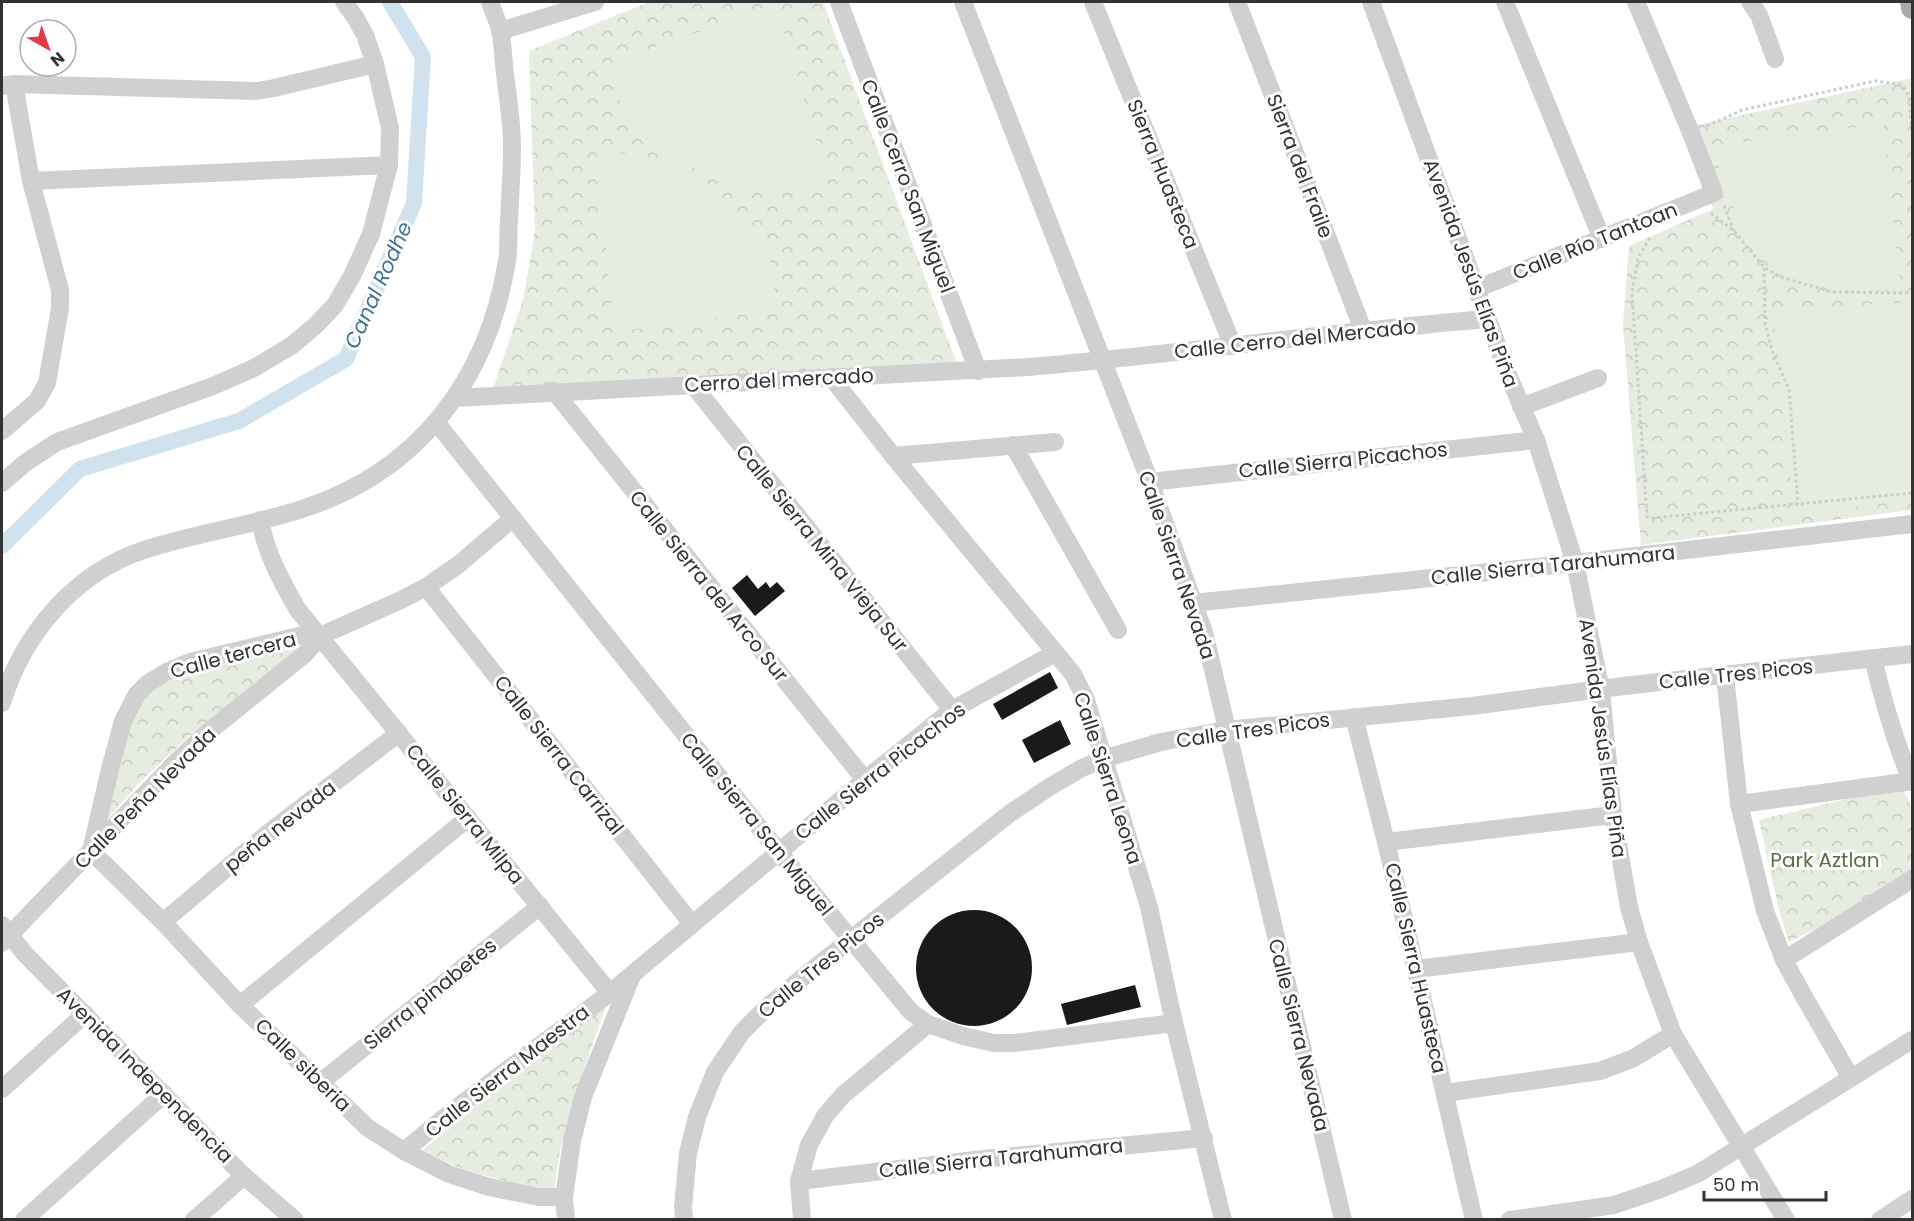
<svg xmlns="http://www.w3.org/2000/svg" width="1914" height="1221" viewBox="0 0 1914 1221" font-family="Poppins,sans-serif">
<style>
.park{fill:url(#park-crowns)}
.pitch{fill:#e6ecdf}
.lines{fill:none;stroke-linecap:round;stroke-linejoin:round}
.canal{stroke:#cfe2ee;stroke-width:16}
.building{fill:#1a1a1a}
.path{stroke:#cdcdcd;stroke-width:3;stroke-dasharray:3 3;stroke-linecap:butt}
.minor{stroke:#d0d0d0;stroke-width:18}
.major{stroke:#ababab;stroke-width:22}
.labels{text-anchor:middle;dominant-baseline:central;stroke-width:6;stroke-linejoin:round;paint-order:stroke}
.street-label{font-size:20px;fill:#333;stroke:#fff}
.park-label{font-size:20px;fill:#56703f;stroke:#fff}
.water-label{font-size:21px;font-style:italic;fill:#3f7597;stroke:#fff}
</style>
<defs>
<pattern id="park-crowns" width="20" height="18" patternUnits="userSpaceOnUse" patternTransform="scale(1.5)"><rect width="20" height="18" fill="#e6ecdf"/><path d="M2 6a3 3 0 1 1 6 0M12 15a3 3 0 1 1 6 0" fill="none" stroke="#c6cbc0"/></pattern>
</defs>
<rect width="100%" height="100%" fill="#fff"/>
<!-- park -->
<g class="park">
<path d="M 649,2 L 823,2 L 957,364 L 493,389 L 523,300 L 535,231 L 529,51 Z"/>
<path d="M 1912,78 L 1912,510 L 1641,545 L 1623,325 L 1629,246 L 1713,209 L 1692,126 Z"/>
<path d="M 297,642 L 301,649 L 187,738 L 138,784 L 106,821 L 118,752 L 143,696 L 171,677 L 184,673 Z"/>
<path d="M 1901,786 L 1912,808 L 1912,870 L 1822,926 L 1789,942 L 1778,906 L 1759,820 Z"/>
<path d="M 601,1004 L 605,1009 L 591,1049 L 560,1150 L 554,1191 C 509,1182 464,1174 423,1150 L 538,1054 Z"/>
</g>
<!-- pitch -->
<g class="pitch">
<path d="M 775,4 L 828,181 L 772,191 L 717,181 L 667,151 L 623,110 L 607,65 Z"/>
<path d="M 1883,124 L 1901,289 L 1844,292 L 1778,270 L 1750,244 L 1723,184 L 1714,146 Z"/>
<path d="M 596,150 L 644,156 L 687,173 L 733,208 L 769,258 L 779,310 L 614,332 Z"/>
<path d="M 1912,302 L 1912,500 L 1794,514 L 1773,311 Z"/>
</g>
<g class="lines">
<!-- canal -->
<path class="canal" d="M 2,546 L 80,469 L 239,421 L 346,359 L 414,203 L 423,57 L 390,2"/>
</g>
<!-- building -->
<g class="building">
<path d="M 747,575 L 758,589 L 766,582 L 770,588 L 777,582 L 785,591 L 755,616 L 732,588 Z"/>
<path d="M 1050,672 L 1058,688 L 1002,720 L 993,704 Z"/>
<path d="M 1060,720 L 1071,744 L 1034,763 L 1022,740 Z"/>
<circle cx="974" cy="968" r="58"/>
<path d="M 1135,985 L 1141,1007 L 1067,1025 L 1061,1004 Z"/>
</g>
<g class="lines">
<!-- path -->
<g class="path">
<path d="M 1707,126 L 1742,110 L 1875,81 L 1899,84 L 1904,88 L 1909,96 L 1912,135"/>
<path d="M 1724,206 L 1734,231"/>
<path d="M 1711,213 L 1735,232 L 1764,267 L 1780,277 L 1833,292 L 1912,293"/>
<path d="M 1650,238 L 1638,258 L 1632,293 L 1647,517 L 1652,518 L 1912,493"/>
<path d="M 1764,268 L 1765,323 L 1773,353 L 1789,389 L 1798,504"/>
</g>
<!-- minor -->
<g class="minor">
<path d="M 839,2 L 978,371"/>
<path d="M 963,2 L 1150,482 L 1204,632 L 1343,1220"/>
<path d="M 1093,2 L 1233,346"/>
<path d="M 1237,2 L 1363,330"/>
<path d="M 1371,2 L 1509,377 L 1536,440 L 1575,563 L 1601,690 L 1613,815 L 1629,907 L 1639,942 L 1673,1034 L 1786,1220"/>
<path d="M 1505,2 L 1602,239"/>
<path d="M 1750,2 L 1759,15 L 1775,59"/>
<path d="M 500,31 L 595,2"/>
<path d="M 2,86 L 14,84 L 257,91 L 274,88 L 375,64"/>
<path d="M 31,181 L 389,165"/>
<path d="M 1476,289 L 1714,193 L 1691,133 L 1636,2"/>
<path d="M 831,377 L 893,456 L 1073,674 L 1086,700 L 1149,907 L 1174,1023 L 1223,1220"/>
<path d="M 693,385 L 952,710"/>
<path d="M 554,391 L 865,780"/>
<path d="M 456,398 L 1029,367 C 1182,354 1335,331 1488,319"/>
<path d="M 1521,407 L 1598,378"/>
<path d="M 436,422 L 779,852 L 911,1012 L 928,1024 L 963,1036 L 994,1043 L 1015,1043 L 1174,1023"/>
<path d="M 2,431 L 37,401 L 47,383 L 60,308 L 60,290 L 31,181 L 14,84"/>
<path d="M 1013,445 L 1118,630"/>
<path d="M 893,456 L 1055,442"/>
<path d="M 1150,482 L 1536,440"/>
<path d="M 2,483 L 25,463 L 57,442 L 213,386 L 254,368 L 291,346 L 315,326 L 335,305 L 352,276 L 371,234 L 389,165 L 390,128 L 375,64 L 365,35 L 355,17 L 344,2"/>
<path d="M 260,520 C 266,553 281,581 298,610 L 610,993"/>
<path d="M 426,587 L 692,924"/>
<path d="M 1193,603 L 1575,563 L 1912,524"/>
<path d="M 1873,658 C 1883,701 1895,742 1912,782"/>
<path d="M 1725,676 L 1739,804 L 1765,911 L 1784,960 L 1803,995 L 1851,1078"/>
<path d="M 2,703 C 23,634 74,573 144,550 C 196,533 250,526 302,509 C 418,472 488,380 507,261 C 509,248 508,234 509,221 C 510,197 512,172 512,147 C 512,123 508,98 505,74 C 503,59 503,43 500,29 C 497,20 493,11 490,2"/>
<path d="M 1354,717 L 1386,842 L 1474,1220"/>
<path d="M 1739,804 L 1912,781"/>
<path d="M 1386,842 L 1613,815"/>
<path d="M 91,851 L 163,922 L 240,1005 L 368,1128 L 404,1151 L 449,1174 L 489,1187 L 539,1197 L 564,1197"/>
<path d="M 91,851 L 110,769 L 123,721 L 137,694 L 147,684 L 166,672 L 190,662 L 299,636 L 320,636 L 401,600 L 426,587 L 458,565 L 513,518"/>
<path d="M 163,922 L 267,834 L 399,733"/>
<path d="M 2,925 L 25,954 L 244,1176 L 295,1220"/>
<path d="M 2,943 L 177,761 L 207,733 L 305,654 L 320,636"/>
<path d="M 1784,960 L 1912,879"/>
<path d="M 1416,969 L 1639,942"/>
<path d="M 240,1005 L 468,818"/>
<path d="M 321,1082 L 540,906"/>
<path d="M 2,1089 L 85,1014"/>
<path d="M 1445,1093 L 1600,1071 L 1634,1058 L 1673,1034"/>
<path d="M 404,1151 L 455,1109 L 610,993 L 865,780 L 952,710 L 1055,653"/>
<path d="M 799,1181 L 983,1159 L 1204,1138"/>
<path d="M 24,1220 L 164,1094"/>
<path d="M 194,1220 L 244,1176"/>
<path d="M 566,1220 L 564,1197 L 572,1141 L 583,1097 L 631,978"/>
<path d="M 684,1220 L 683,1207 L 688,1153 L 697,1117 L 715,1072 L 742,1032 L 767,1007 L 807,974 L 1009,814 L 1051,786 L 1082,768 L 1103,759 L 1161,742 L 1226,730 L 1472,706 L 1624,686 L 1912,654"/>
<path d="M 802,1220 L 799,1181 L 809,1145 L 825,1116 L 843,1095 L 928,1024"/>
<path d="M 1510,1220 L 1614,1205 L 1661,1189 L 1697,1174 L 1912,1040"/>
<path d="M 1880,1220 L 1912,1199"/>
</g>
<!-- major -->
<path class="major" d="M 1911,2 L 1912,8"/>
</g>
<g class="labels">
<!-- street labels -->
<g class="street-label">
<text transform="translate(1300 166) rotate(69)">Sierra del Fraile</text>
<text transform="translate(1163 174) rotate(68)">Sierra Huasteca</text>
<text transform="translate(908 186) rotate(69)">Calle Cerro San Miguel</text>
<text transform="translate(1595 241) rotate(-22)">Calle Río Tantoan</text>
<text transform="translate(1471 273) rotate(70)">Avenida Jesús Elías Piña</text>
<text transform="translate(1295 339) rotate(-6)">Calle Cerro del Mercado</text>
<text transform="translate(779 380) rotate(-3)">Cerro del mercado</text>
<text transform="translate(1343 460) rotate(-6)">Calle Sierra Picachos</text>
<text transform="translate(822 548) rotate(51)">Calle Sierra Mina Vieja Sur</text>
<text transform="translate(1177 565) rotate(71)">Calle Sierra Nevada</text>
<text transform="translate(1553 565) rotate(-6)">Calle Sierra Tarahumara</text>
<text transform="translate(709 586) rotate(51)">Calle Sierra del Arco Sur</text>
<text transform="translate(233 655) rotate(-15)">Calle tercera</text>
<text transform="translate(1736 674) rotate(-6)">Calle Tres Picos</text>
<text transform="translate(1253 730) rotate(-8)">Calle Tres Picos</text>
<text transform="translate(1603 738) rotate(82)">Avenida Jesús Elías Piña</text>
<text transform="translate(559 755) rotate(52)">Calle Sierra Carrizal</text>
<text transform="translate(880 771) rotate(-38)">Calle Sierra Picachos</text>
<text transform="translate(1108 778) rotate(72)">Calle Sierra Leona</text>
<text transform="translate(145 798) rotate(-45)">Calle Peña Nevada</text>
<text transform="translate(465 814) rotate(51)">Calle Sierra Milpa</text>
<text transform="translate(757 824) rotate(51)">Calle Sierra San Miguel</text>
<text transform="translate(280 826) rotate(-38)">peña nevada</text>
<text transform="translate(821 965) rotate(-39)">Calle Tres Picos</text>
<text transform="translate(1416 968) rotate(77)">Calle Sierra Huasteca</text>
<text transform="translate(430 994) rotate(-39)">Sierra pinabetes</text>
<text transform="translate(1299 1035) rotate(76)">Calle Sierra Nevada</text>
<text transform="translate(303 1065) rotate(44)">Calle siberia</text>
<text transform="translate(507 1071) rotate(-38)">Calle Sierra Maestra</text>
<text transform="translate(145 1075) rotate(45)">Avenida Independencia</text>
<text transform="translate(1001 1158) rotate(-6)">Calle Sierra Tarahumara</text>
</g>
<!-- park labels -->
<g class="park-label">
<text x="1825" y="860">Park Aztlan</text>
</g>
<!-- water labels -->
<g class="water-label">
<text transform="translate(378 285) rotate(-66)">Canal Rodhe</text>
</g>
</g>
<!-- border -->
<rect width="1914" height="1221" fill="none" stroke="#333333" stroke-width="6"/>
<!-- north arrow -->
<g transform="translate(48 48) rotate(140)"><circle r="28" fill="#ffffff" stroke="#adadad" stroke-width="1.5"/>
<path d="M0-4.5L10 22L0 15L-10 22Z" fill="#e63946"/>
<text y="-9" font-size="16" font-weight="bold" text-anchor="middle" fill="#333333">N</text>
</g>
<!-- scale -->
<path d="M1704 1191v9h122v-9" fill="none" stroke="#333333" stroke-width="3"/>
<text x="1713" y="1191" font-size="18" fill="#333333" stroke="#ffffff" stroke-width="4.5" paint-order="stroke">50 m</text>
</svg>
